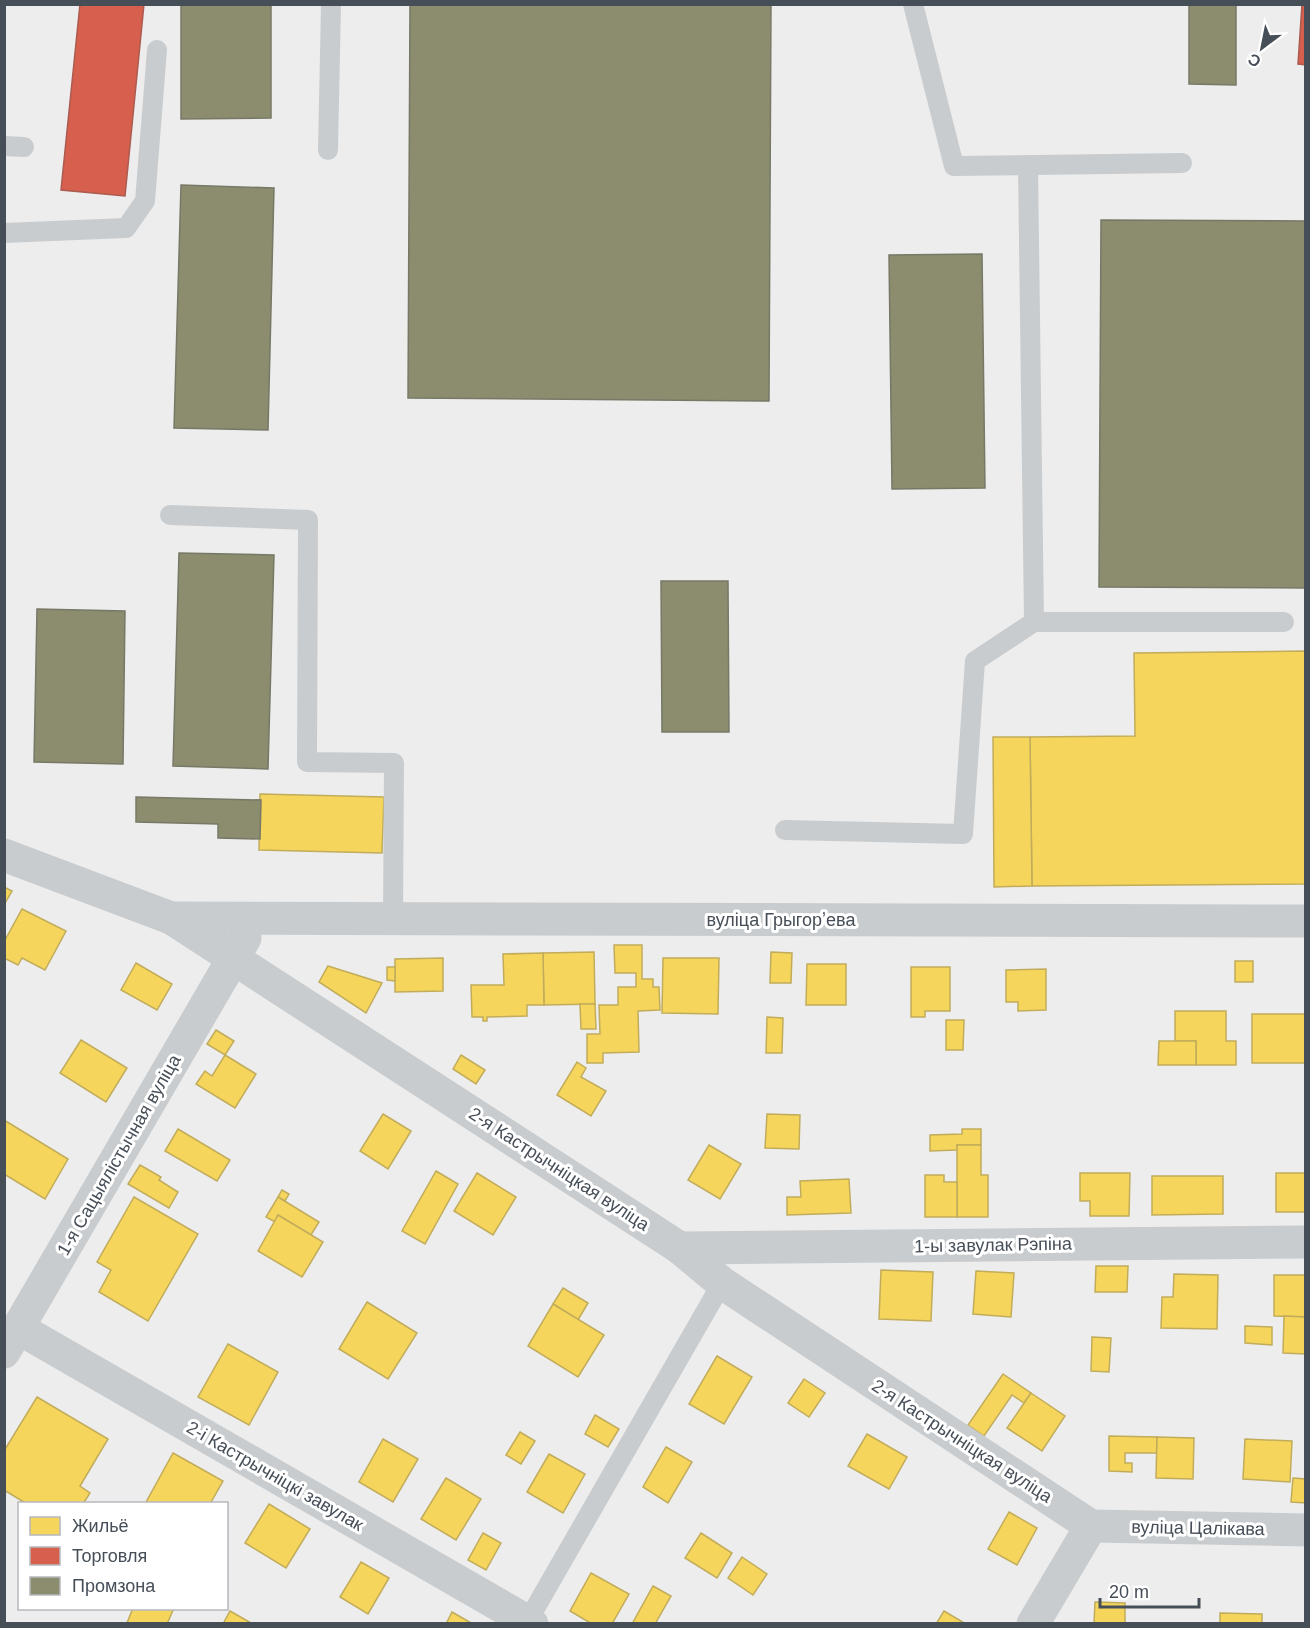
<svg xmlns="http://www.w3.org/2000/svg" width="1310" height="1628" viewBox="0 0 1310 1628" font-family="Arial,sans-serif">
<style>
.homes{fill:#f6d55c;stroke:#c1ac5b;stroke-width:1.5}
.shops{fill:#d6604d;stroke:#ab5b50;stroke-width:1.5}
.industry{fill:#8c8c6e;stroke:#777967;stroke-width:1.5}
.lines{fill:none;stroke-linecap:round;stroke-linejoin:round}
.lane{stroke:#c9ccce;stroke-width:20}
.street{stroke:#c9ccce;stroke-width:33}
.labels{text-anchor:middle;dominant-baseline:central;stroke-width:6;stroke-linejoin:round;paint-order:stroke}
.street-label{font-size:18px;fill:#464e58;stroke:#fff}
</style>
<rect width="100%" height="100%" fill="#eeeded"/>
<!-- homes -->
<g class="homes">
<path d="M 1306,651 L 1306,884 L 1032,886 L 1030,737 L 1135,736 L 1134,653 Z"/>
<path d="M 993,737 L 1030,737 L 1032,886 L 994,887 Z"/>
<path d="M 260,794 L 384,797 L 382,853 L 259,850 Z"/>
<path d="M 4,887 L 12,891 L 4,905 Z"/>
<path d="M 22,909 L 66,931 L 45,970 L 22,958 L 18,965 L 4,958 L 4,942 Z"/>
<path d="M 614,945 L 642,945 L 642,979 L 653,979 L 653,987 L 659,987 L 660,1010 L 638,1011 L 639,1052 L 603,1053 L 603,1063 L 587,1063 L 587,1034 L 600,1034 L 599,1005 L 618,1005 L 618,987 L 636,987 L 636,973 L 615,973 Z"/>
<path d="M 594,952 L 595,1004 L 544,1005 L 543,953 Z"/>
<path d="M 771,952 L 792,953 L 791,983 L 770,983 Z"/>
<path d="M 543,953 L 544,1005 L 527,1005 L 527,1016 L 487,1017 L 487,1021 L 483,1021 L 483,1017 L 472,1017 L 471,985 L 504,985 L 503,954 Z"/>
<path d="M 443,958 L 443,991 L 395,992 L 395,959 Z"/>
<path d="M 663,958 L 719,958 L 718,1014 L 662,1013 Z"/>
<rect x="1235" y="961" width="18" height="21"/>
<path d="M 136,963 L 172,984 L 157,1010 L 121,990 Z"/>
<path d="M 807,964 L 846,964 L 846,1005 L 806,1005 Z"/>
<path d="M 328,966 L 382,983 L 366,1013 L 319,982 Z"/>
<path d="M 387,967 L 395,967 L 395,981 L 387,980 Z"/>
<path d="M 911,967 L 950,967 L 950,1011 L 925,1011 L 925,1017 L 911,1017 Z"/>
<path d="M 1046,969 L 1046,1010 L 1018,1011 L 1018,1002 L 1006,1002 L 1006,970 Z"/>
<path d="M 580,1004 L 595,1004 L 596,1029 L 581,1029 Z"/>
<path d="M 1175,1011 L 1226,1011 L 1226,1041 L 1236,1041 L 1236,1065 L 1196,1065 L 1196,1041 L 1175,1041 Z"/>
<rect x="1252" y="1014" width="54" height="49"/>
<path d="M 767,1017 L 783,1018 L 782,1053 L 766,1053 Z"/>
<path d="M 946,1020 L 964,1020 L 963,1050 L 946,1050 Z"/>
<path d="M 216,1030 L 234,1041 L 225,1055 L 207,1044 Z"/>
<path d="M 81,1040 L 127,1068 L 106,1102 L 60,1073 Z"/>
<path d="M 1159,1041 L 1196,1041 L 1196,1065 L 1158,1065 Z"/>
<path d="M 225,1055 L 256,1074 L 235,1108 L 196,1084 L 205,1071 L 212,1076 Z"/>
<path d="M 461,1055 L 485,1070 L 476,1084 L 453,1069 Z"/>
<path d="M 577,1062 L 586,1068 L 581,1077 L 606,1091 L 591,1116 L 557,1095 Z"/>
<path d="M 383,1114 L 411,1131 L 388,1169 L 360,1151 Z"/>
<path d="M 767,1114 L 800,1115 L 799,1149 L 765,1148 Z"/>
<path d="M 4,1120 L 68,1159 L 45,1199 L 4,1174 Z"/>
<path d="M 178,1129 L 230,1160 L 217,1181 L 165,1151 Z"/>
<path d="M 962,1129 L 981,1129 L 981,1145 L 957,1145 L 957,1150 L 930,1151 L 930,1135 L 962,1134 Z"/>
<path d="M 709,1145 L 741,1164 L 720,1199 L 688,1180 Z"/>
<path d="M 957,1145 L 981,1145 L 981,1175 L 988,1175 L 988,1217 L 957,1217 Z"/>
<path d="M 140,1165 L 161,1177 L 159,1180 L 178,1192 L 169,1208 L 128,1184 Z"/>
<path d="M 436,1171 L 458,1184 L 425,1244 L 402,1231 Z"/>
<path d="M 477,1173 L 516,1197 L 493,1235 L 454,1211 Z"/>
<path d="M 1080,1173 L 1130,1173 L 1129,1216 L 1090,1216 L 1090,1201 L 1080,1201 Z"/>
<rect x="1276" y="1173" width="30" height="39"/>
<path d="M 925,1175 L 944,1175 L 944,1182 L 957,1182 L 957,1217 L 925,1217 Z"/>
<path d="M 1152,1176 L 1223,1176 L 1223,1214 L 1152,1215 Z"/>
<path d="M 849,1179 L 851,1213 L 787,1215 L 787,1197 L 801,1197 L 800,1181 Z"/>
<path d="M 282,1190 L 289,1194 L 285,1201 L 278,1197 Z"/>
<path d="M 134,1197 L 198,1234 L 148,1321 L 99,1292 L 111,1270 L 97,1262 Z"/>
<path d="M 278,1197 L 319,1222 L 311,1235 L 278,1215 L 275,1222 L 266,1217 Z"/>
<path d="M 278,1215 L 323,1242 L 302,1277 L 258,1251 Z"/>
<path d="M 1096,1266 L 1128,1266 L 1127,1292 L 1095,1292 Z"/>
<path d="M 881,1270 L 933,1272 L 931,1321 L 879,1319 Z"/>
<path d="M 976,1271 L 1014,1273 L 1011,1317 L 973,1314 Z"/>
<path d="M 1174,1274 L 1218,1275 L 1217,1329 L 1161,1328 L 1162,1297 L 1173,1297 Z"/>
<path d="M 1274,1275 L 1306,1275 L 1306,1317 L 1274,1316 Z"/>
<path d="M 563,1288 L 588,1303 L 578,1320 L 553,1304 Z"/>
<path d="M 367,1302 L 417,1333 L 388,1379 L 339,1349 Z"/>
<path d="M 553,1304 L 604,1335 L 578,1377 L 528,1346 Z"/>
<path d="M 1284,1316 L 1306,1317 L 1306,1354 L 1283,1353 Z"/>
<path d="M 1245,1326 L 1272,1327 L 1272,1345 L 1245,1343 Z"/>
<path d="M 1092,1337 L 1111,1338 L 1109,1372 L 1091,1371 Z"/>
<path d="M 228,1344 L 278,1372 L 249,1425 L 198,1397 Z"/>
<path d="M 717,1356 L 752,1377 L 724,1424 L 689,1404 Z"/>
<path d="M 1003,1374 L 1031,1393 L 1024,1403 L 1012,1395 L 984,1436 L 968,1425 Z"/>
<path d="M 804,1379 L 825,1393 L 809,1417 L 788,1403 Z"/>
<path d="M 1031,1393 L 1065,1416 L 1042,1451 L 1007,1428 Z"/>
<path d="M 37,1397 L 108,1439 L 80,1486 L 90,1493 L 83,1504 L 27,1504 L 4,1490 L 4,1451 Z"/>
<path d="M 595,1415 L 619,1429 L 608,1447 L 585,1434 Z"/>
<path d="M 520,1432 L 535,1441 L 521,1464 L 506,1455 Z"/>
<path d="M 867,1434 L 907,1457 L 889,1489 L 848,1466 Z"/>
<path d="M 1109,1436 L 1157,1437 L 1157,1453 L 1125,1453 L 1125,1463 L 1132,1463 L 1132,1472 L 1109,1471 Z"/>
<path d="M 1157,1437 L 1194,1438 L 1193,1479 L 1156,1478 Z"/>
<path d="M 383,1439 L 418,1459 L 393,1502 L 359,1482 Z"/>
<path d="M 1245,1439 L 1292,1441 L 1290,1482 L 1243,1479 Z"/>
<path d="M 666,1447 L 692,1462 L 668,1503 L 643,1487 Z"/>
<path d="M 173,1453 L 223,1481 L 210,1504 L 145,1504 Z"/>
<path d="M 549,1454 L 585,1474 L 563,1513 L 527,1492 Z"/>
<path d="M 446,1478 L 481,1499 L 456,1540 L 421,1519 Z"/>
<path d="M 1293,1478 L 1306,1479 L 1306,1503 L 1291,1502 Z"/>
<path d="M 269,1504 L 310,1529 L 286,1568 L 245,1543 Z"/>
<path d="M 1009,1512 L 1037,1528 L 1017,1565 L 988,1549 Z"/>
<path d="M 483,1533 L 501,1543 L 486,1570 L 468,1560 Z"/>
<path d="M 701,1533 L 732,1553 L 717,1578 L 685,1558 Z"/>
<path d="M 742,1557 L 767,1574 L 753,1595 L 728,1578 Z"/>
<path d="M 361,1562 L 389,1578 L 368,1614 L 340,1597 Z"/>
<path d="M 591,1573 L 629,1594 L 612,1624 L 592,1624 L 570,1611 Z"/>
<path d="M 653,1586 L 671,1596 L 655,1624 L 632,1624 Z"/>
<path d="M 1095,1602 L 1125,1603 L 1125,1624 L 1094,1624 Z"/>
<path d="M 133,1608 L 174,1608 L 167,1624 L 129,1624 L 127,1623 Z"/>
<path d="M 230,1611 L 253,1624 L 223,1624 Z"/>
<path d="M 944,1611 L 966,1624 L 936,1624 Z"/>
<path d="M 452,1612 L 473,1624 L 446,1624 Z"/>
<path d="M 1220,1613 L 1262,1614 L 1262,1624 L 1220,1624 Z"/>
</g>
<!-- shops -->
<g class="shops">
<path d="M 80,4 L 144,4 L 125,196 L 61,190 Z"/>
<path d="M 1302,4 L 1306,4 L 1306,65 L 1298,64 Z"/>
</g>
<!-- industry -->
<g class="industry">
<path d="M 181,4 L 271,4 L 271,118 L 181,119 Z"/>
<path d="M 410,4 L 771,4 L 769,401 L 408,398 Z"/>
<path d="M 1189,4 L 1259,4 L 1236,5 L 1236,85 L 1189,84 Z"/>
<path d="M 181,185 L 274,188 L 268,430 L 174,428 Z"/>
<path d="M 1101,220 L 1306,221 L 1306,588 L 1099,587 Z"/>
<path d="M 982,254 L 985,488 L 892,489 L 889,255 Z"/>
<path d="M 179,553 L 274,555 L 268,769 L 173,766 Z"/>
<path d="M 661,581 L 728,581 L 729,732 L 662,732 Z"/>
<path d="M 37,609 L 125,611 L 123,764 L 34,762 Z"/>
<path d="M 136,797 L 261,800 L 260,839 L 218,838 L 218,824 L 136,822 Z"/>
</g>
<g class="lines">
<!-- lane -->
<g class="lane">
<path d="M 913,4 L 954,166 L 1182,163"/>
<path d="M 4,146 L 24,147"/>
<path d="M 328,150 L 331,4"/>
<path d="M 1028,166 L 1034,622 L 1284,622"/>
<path d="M 4,233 L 126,228 L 145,201 L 157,50"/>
<path d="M 170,515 L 308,520 L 307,762 L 394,763 L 393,919"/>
<path d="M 785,830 L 963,834 L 975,661 L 1034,622"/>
<path d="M 526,1624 L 722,1283"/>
</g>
<!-- street -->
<g class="street">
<path d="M 4,855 L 171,918 L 680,1248 L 722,1283 L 1091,1526"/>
<path d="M 171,918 L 1306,921"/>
<path d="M 680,1248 L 1306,1242"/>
<path d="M 18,1328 L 532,1624"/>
<path d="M 4,1352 L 245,938"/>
<path d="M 1091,1526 L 1306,1530"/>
<path d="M 1033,1624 L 1091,1526"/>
</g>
</g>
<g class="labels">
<!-- street labels -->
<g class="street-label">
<text x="781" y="920">вуліца Грыгорʼева</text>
<text transform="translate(119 1155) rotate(-60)">1-я Сацыялістычная вуліца</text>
<text transform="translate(559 1169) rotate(33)">2-я Кастрычніцкая вуліца</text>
<text transform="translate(993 1245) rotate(-1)">1-ы завулак Рэпіна</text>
<text transform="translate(962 1441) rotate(33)">2-я Кастрычніцкая вуліца</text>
<text transform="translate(275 1476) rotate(30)">2-і Кастрычніцкі завулак</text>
<text transform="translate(1198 1528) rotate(1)">вуліца Цалікава</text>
</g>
</g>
<!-- border -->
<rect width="1310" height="1628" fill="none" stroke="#464e58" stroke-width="12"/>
<!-- legend -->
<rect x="18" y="1502" width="210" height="108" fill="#ffffff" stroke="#b5b8bc" stroke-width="1.5"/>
<rect x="30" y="1517" width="30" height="18" fill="#f6d55c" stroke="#b5b8bc" stroke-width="1.5"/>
<text x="72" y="1532" font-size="18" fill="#464e58">Жильё</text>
<rect x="30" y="1547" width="30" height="18" fill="#d6604d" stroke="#b5b8bc" stroke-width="1.5"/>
<text x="72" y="1562" font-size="18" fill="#464e58">Торговля</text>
<rect x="30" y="1577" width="30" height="18" fill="#8c8c6e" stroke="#b5b8bc" stroke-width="1.5"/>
<text x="72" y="1592" font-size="18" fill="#464e58">Промзона</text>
<!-- north arrow -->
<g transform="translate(1262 48) rotate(212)" stroke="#ffffff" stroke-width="4.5" paint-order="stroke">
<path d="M0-4.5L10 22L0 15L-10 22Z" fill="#464e58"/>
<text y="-9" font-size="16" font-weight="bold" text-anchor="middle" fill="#464e58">С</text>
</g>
<!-- scale -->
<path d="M1100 1598v9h99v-9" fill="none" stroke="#464e58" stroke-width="3"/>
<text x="1109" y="1598" font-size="18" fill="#464e58" stroke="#ffffff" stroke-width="4.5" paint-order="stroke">20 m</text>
</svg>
